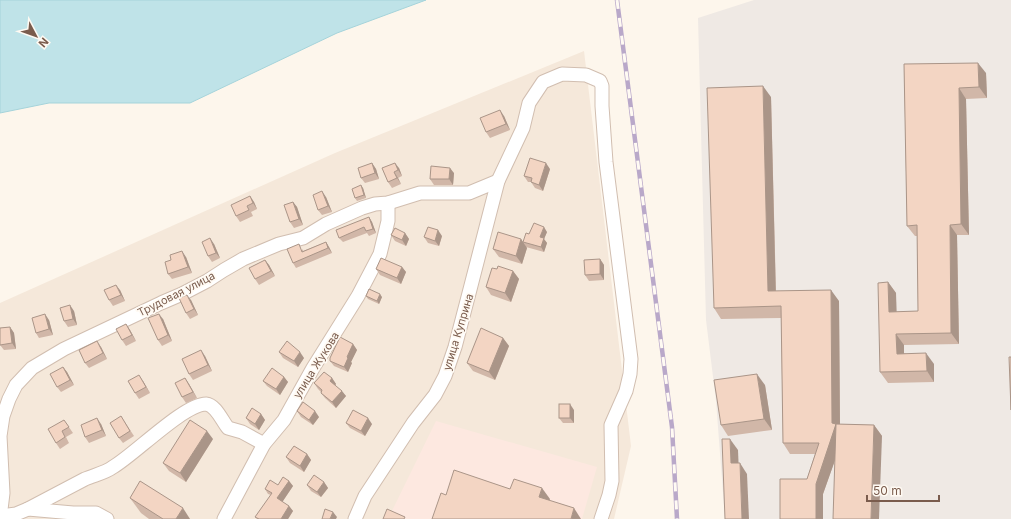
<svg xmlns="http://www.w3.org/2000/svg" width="1011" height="519" viewBox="0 0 1011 519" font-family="Inter,sans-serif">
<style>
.residential{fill:#f5e8da}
.commercial{fill:#fde8e0}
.industrial{fill:#efe9e4}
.water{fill:#bfe3e8;stroke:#a5d3da}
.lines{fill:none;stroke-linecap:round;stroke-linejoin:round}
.minor-casing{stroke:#d1beb0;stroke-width:15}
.minor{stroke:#fff;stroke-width:13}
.rail-casing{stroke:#b9a8c9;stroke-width:4.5}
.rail{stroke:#fffaf3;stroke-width:3;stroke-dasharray:9;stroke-linecap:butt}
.wall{fill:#d1b7a8}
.shaded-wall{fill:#aa9588}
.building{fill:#f3d5c3;stroke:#aa9588}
.labels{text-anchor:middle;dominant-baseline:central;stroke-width:3.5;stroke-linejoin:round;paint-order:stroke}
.street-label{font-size:11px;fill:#7a5c4d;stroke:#fffaf3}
</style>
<rect width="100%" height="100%" fill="#fdf6ec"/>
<!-- residential -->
<path class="residential" d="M 584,51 L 631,446 L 614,519 L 0,519 L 0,303 L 335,153 Z"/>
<!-- commercial -->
<path class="commercial" d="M 436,421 L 597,467 L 582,519 L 388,519 Z"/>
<!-- industrial -->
<path class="industrial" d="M 754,0 L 1011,0 L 1011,519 L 725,519 L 716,401 L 706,320 L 698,18 Z"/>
<!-- water -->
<path class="water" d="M 0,0 L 426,0 L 337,33 L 190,103 L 49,103 L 0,113 Z"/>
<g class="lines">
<defs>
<g id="minor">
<path d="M 28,509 C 47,499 66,489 85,479 C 94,475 105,473 113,467 C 134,455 184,404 206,404 C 216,405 222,421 228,428 L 242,432 L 264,444"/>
<path d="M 0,516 L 16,514 L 28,509 L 73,513 L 96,513 L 107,519"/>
<path d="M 0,518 L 3,493 L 0,436 L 3,416 L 9,399 L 16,385 L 32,368 L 64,349 L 161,303 L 182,294 L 207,281 L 224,270 L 243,259 L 279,244 L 303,238 L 326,224 L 362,208 L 375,204 L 388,203 L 420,193 L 469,193 L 498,181"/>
<path d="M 224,519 L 264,444 L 284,420 L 313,368 L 358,296 L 380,254 L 388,221 L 388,203"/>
<path d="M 355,519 L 365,496 L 413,423 L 435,395 L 445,376 L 455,347 L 467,301 L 498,181 L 523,128 L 529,103 L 543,82 L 562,74 L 586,75 L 600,81 L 602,86 L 602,106 L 606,162 L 631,359 L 630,374 L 626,391 L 611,425 L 612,481 L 609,495 L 601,519"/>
</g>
</defs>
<!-- minor casing -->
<use href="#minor" class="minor-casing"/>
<!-- minor -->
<use href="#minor" class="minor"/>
<defs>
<path id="rail" d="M 617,0 L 672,427 L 677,519"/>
</defs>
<!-- rail casing -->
<use href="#rail" class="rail-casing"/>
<!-- rail -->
<use href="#rail" class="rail"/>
</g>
<!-- wall -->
<g class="wall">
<path d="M 904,64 L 986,73 L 987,98 L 966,99 L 969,235 L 957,235 L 959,344 L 904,345 L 904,353 L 934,364 L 934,382 L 888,383 L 880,372 L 888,282 L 896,293 L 896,312 L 918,311 L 917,236 L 915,236 L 907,226 Z"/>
<path d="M 771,97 L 776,291 L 839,301 L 840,424 L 874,425 L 882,436 L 835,460 L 823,494 L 823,519 L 780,519 L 807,479 L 815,454 L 790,454 L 783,443 L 781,318 L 721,319 L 714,308 Z"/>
<path d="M 504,116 L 510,130 L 490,138 L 486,132 Z"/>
<path d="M 372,163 L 376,169 L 379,179 L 365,183 L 361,178 Z"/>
<path d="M 382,168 L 399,168 L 402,176 L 398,178 L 401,184 L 392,188 L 388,182 Z"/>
<path d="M 550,169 L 543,191 L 535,188 L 531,182 L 528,182 L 524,176 Z"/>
<path d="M 454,173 L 453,185 L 434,185 L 430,179 Z"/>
<path d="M 363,188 L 366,198 L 357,201 L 355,198 Z"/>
<path d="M 250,196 L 254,202 L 257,209 L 251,212 L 253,216 L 240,222 L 236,216 Z"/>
<path d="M 326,197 L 332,212 L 322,215 L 318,210 Z"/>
<path d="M 293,202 L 297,207 L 303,225 L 294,228 L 290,222 Z"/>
<path d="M 369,217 L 372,222 L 376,233 L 369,236 L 367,233 L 343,242 L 339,238 Z"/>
<path d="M 547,232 L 544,239 L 547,243 L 544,252 L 526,247 L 527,248 L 522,264 L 499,257 L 493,249 L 521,239 L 523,242 L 529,234 Z"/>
<path d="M 405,233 L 409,239 L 406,246 L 395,241 L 391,235 Z"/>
<path d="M 442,236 L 439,246 L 428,243 L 424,237 Z"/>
<path d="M 326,242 L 329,247 L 332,253 L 296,268 L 293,263 L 303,249 L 303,251 Z"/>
<path d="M 214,244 L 220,258 L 212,262 L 208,256 Z"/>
<path d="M 186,257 L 192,273 L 172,279 L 168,274 Z"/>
<path d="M 600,259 L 604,265 L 604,280 L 589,281 L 585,275 Z"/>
<path d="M 265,260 L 269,265 L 275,276 L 259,285 L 255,279 Z"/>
<path d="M 402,267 L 406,272 L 401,284 L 380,275 L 376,269 Z"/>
<path d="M 497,269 L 513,271 L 519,279 L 511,302 L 491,295 L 486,287 Z"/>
<path d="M 120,290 L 125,301 L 113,306 L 109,300 Z"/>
<path d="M 366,296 L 382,297 L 379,304 L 368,299 Z"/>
<path d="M 191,300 L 198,315 L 190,319 L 186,313 Z"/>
<path d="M 74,311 L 77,325 L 68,327 L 64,321 Z"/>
<path d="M 163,319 L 172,341 L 162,346 L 158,340 Z"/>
<path d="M 49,320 L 53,335 L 39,338 L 36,333 Z"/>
<path d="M 126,324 L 130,330 L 136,341 L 126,346 L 122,340 Z"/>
<path d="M 10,327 L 14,333 L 16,349 L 4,350 L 0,345 L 0,328 Z"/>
<path d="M 503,338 L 509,346 L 495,380 L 473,371 L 467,363 Z"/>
<path d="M 353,344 L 357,350 L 351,362 L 352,363 L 348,372 L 334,366 L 330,361 Z"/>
<path d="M 101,347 L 107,359 L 89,368 L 85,363 Z"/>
<path d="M 279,352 L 304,358 L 298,367 L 283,358 Z"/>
<path d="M 205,356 L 212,371 L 193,380 L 189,374 Z"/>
<path d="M 63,367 L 67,372 L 74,385 L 61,392 L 57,387 Z"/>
<path d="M 284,377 L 288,382 L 280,395 L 267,386 L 263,381 Z"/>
<path d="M 185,378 L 189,384 L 197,398 L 186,403 L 182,397 Z"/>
<path d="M 332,378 L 336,384 L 335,385 L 346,396 L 336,408 L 325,398 L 321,393 L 321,392 L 318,389 L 314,383 Z"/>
<path d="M 143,381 L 150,393 L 139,399 L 135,393 Z"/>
<path d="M 765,385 L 772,430 L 728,436 L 721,425 Z"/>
<path d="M 574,410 L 574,423 L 563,423 L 559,418 Z"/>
<path d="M 297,411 L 319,417 L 313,425 L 301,417 Z"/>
<path d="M 261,414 L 265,420 L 259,430 L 250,424 L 246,418 Z"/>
<path d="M 121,416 L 134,436 L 123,443 L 119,438 Z"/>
<path d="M 64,420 L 73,433 L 66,437 L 69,443 L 60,449 L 56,443 Z"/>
<path d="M 346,423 L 372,424 L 365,436 L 350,428 Z"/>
<path d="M 101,424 L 106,436 L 89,443 L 85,437 Z"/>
<path d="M 213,439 L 186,482 L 169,471 L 163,463 Z"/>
<path d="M 307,454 L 311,460 L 304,472 L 290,463 L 286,457 Z"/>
<path d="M 289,481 L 293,486 L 282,502 L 289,506 L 293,511 L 288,519 L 257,519 L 255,517 L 271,495 L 268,494 L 265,489 L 278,485 Z"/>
<path d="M 324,482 L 328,488 L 321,497 L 311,491 L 307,485 Z"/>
<path d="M 130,498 L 190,519 L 149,519 L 141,513 Z"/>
</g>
<!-- shaded-wall -->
<g class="shaded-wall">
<path d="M 978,63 L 986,73 L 987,98 L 979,87 Z"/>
<path d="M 763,86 L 771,97 L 776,302 L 768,291 Z"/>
<path d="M 959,88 L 966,99 L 969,235 L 961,224 Z"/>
<path d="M 500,110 L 504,116 L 510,130 L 506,124 Z"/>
<path d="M 372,163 L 376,169 L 379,179 L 375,173 Z"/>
<path d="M 395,163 L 399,168 L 402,176 L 398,170 Z"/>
<path d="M 546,163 L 550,169 L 543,191 L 539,185 Z"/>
<path d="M 450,168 L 454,173 L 453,185 L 449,179 Z"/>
<path d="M 394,172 L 398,178 L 401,184 L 397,178 Z"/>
<path d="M 361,185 L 363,188 L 366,198 L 364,195 Z"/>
<path d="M 322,191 L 326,197 L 332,212 L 328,206 Z"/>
<path d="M 250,196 L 254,202 L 257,209 L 253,203 Z"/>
<path d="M 293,202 L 297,207 L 303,225 L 299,219 Z"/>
<path d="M 369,217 L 372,222 L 376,233 L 373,229 Z"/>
<path d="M 950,225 L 957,235 L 959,344 L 951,333 Z"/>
<path d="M 544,227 L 547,232 L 544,239 L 547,243 L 544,252 L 541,247 L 540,237 Z"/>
<path d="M 438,230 L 442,236 L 439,246 L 435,241 Z"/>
<path d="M 405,233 L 409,239 L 406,246 L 402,240 Z"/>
<path d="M 210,238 L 214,244 L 220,258 L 216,253 Z"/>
<path d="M 521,239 L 527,248 L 522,264 L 516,256 Z"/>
<path d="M 326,242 L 329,247 L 332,253 L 328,248 Z"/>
<path d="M 182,251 L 186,257 L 192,273 L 188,267 Z"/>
<path d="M 600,259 L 604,265 L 604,280 L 600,274 Z"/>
<path d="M 265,260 L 269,265 L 275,276 L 271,271 Z"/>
<path d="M 402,267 L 406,272 L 401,284 L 397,278 Z"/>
<path d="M 513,271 L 519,279 L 511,302 L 505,293 Z"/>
<path d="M 888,282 L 896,293 L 897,322 L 889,312 Z"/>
<path d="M 116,285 L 120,290 L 125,301 L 121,295 Z"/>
<path d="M 831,290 L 839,301 L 840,429 L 844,435 L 823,494 L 823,519 L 816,519 L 816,484 L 832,423 Z"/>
<path d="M 380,294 L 382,297 L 379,304 L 377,301 Z"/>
<path d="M 187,295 L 191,300 L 198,315 L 194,309 Z"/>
<path d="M 70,305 L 74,311 L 77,325 L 73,319 Z"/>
<path d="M 45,314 L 49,320 L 53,335 L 49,329 Z"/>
<path d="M 159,314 L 163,319 L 172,341 L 168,335 Z"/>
<path d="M 126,324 L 130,330 L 136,341 L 132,335 Z"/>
<path d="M 10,327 L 14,333 L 16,349 L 12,343 Z"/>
<path d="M 896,334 L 904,345 L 904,364 L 897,354 Z"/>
<path d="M 503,338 L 509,346 L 495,380 L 489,372 Z"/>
<path d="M 97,341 L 101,347 L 107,359 L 103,353 Z"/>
<path d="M 353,344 L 357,350 L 351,362 L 352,363 L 348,372 L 344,367 L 347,357 Z"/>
<path d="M 201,350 L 205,356 L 212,371 L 208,365 Z"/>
<path d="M 300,352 L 304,358 L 298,367 L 294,361 Z"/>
<path d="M 926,353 L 934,364 L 934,382 L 927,371 Z"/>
<path d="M 63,367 L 67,372 L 74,385 L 70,380 Z"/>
<path d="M 757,374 L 765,385 L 772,430 L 764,419 Z"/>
<path d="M 139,375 L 143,381 L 150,393 L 146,387 Z"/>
<path d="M 284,377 L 288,382 L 280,395 L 276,389 Z"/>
<path d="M 185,378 L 189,384 L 197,398 L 193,392 Z"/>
<path d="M 332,378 L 336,384 L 334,387 L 330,381 Z"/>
<path d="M 342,391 L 346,396 L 336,408 L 332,402 Z"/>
<path d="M 570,404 L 574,410 L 574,423 L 570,418 Z"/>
<path d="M 315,411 L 319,417 L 313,425 L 309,420 Z"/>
<path d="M 261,414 L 265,420 L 259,430 L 255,424 Z"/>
<path d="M 97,418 L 101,424 L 106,436 L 102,430 Z"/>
<path d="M 368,418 L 372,424 L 365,436 L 361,431 Z"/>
<path d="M 874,425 L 882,436 L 879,519 L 871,519 Z"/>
<path d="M 207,431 L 213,439 L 186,482 L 180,473 Z"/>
<path d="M 730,439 L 738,450 L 739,474 L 731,463 Z"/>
<path d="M 307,454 L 311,460 L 304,472 L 300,466 Z"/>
<path d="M 740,463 L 747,474 L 749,519 L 742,519 Z"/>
<path d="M 289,481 L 293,486 L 281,504 L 277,498 Z"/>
<path d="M 324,482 L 328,488 L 321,497 L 317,492 Z"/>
<path d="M 542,488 L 550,499 L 547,508 L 539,497 Z"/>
<path d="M 289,506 L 293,511 L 288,519 L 281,519 Z"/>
<path d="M 183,508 L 190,519 L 176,519 Z"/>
<path d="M 574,508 L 581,519 L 571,519 Z"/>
<path d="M 333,512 L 337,517 L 336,519 L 330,519 Z"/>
</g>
<!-- building -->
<g class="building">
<path d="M 978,63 L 979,87 L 959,88 L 961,224 L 950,225 L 951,333 L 896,334 L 897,354 L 926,353 L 927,371 L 880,372 L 878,283 L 888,282 L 889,312 L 918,311 L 917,225 L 907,226 L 904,64 Z"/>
<path d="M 763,86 L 768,291 L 831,290 L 832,423 L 836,424 L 816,484 L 816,519 L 780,519 L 780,479 L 807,479 L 819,443 L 783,443 L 781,306 L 714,308 L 707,88 Z"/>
<path d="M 500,110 L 506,124 L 486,132 L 480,118 Z"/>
<path d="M 530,158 L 546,163 L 539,185 L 531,182 L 532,178 L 524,176 Z"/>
<path d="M 372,163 L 375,173 L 361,178 L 358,168 Z"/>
<path d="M 395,163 L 398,170 L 394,172 L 397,178 L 388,182 L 382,168 Z"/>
<path d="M 431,166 L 450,168 L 449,179 L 430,179 Z"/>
<path d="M 361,185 L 364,195 L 355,198 L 352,189 Z"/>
<path d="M 322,191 L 328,206 L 318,210 L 313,195 Z"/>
<path d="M 250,196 L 253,203 L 247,206 L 249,210 L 236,216 L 231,205 Z"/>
<path d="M 293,202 L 299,219 L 290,222 L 284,205 Z"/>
<path d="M 369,217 L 373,229 L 366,231 L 364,227 L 339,238 L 336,230 Z"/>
<path d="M 534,223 L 544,227 L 540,237 L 544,238 L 541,247 L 523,242 L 526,233 L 529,234 Z"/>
<path d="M 428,227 L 438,230 L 435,241 L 424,237 Z"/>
<path d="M 395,228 L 405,233 L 402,240 L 391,235 Z"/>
<path d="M 498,232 L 521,239 L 516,256 L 493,249 Z"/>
<path d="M 210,238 L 216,253 L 208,256 L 202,242 Z"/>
<path d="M 326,242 L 328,248 L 293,263 L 287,249 L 299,244 L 302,252 Z"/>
<path d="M 182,251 L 188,267 L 168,274 L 165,262 L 171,260 L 170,255 Z"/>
<path d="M 381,258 L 402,267 L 397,278 L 376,269 Z"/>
<path d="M 600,259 L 600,274 L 585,275 L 584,260 Z"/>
<path d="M 265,260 L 271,271 L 255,279 L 249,268 Z"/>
<path d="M 498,266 L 513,271 L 505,293 L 486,287 L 492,268 L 497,269 Z"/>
<path d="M 116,285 L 121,295 L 109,300 L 104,290 Z"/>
<path d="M 369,289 L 380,294 L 377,301 L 366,296 Z"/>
<path d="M 187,295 L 194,309 L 186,313 L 179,298 Z"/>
<path d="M 70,305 L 73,319 L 64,321 L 60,308 Z"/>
<path d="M 45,314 L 49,329 L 36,333 L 32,318 Z"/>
<path d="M 159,314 L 168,335 L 158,340 L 148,318 Z"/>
<path d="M 126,324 L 132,335 L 122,340 L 116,329 Z"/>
<path d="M 10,327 L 12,343 L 0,345 L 0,328 Z"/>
<path d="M 481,328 L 503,338 L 489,372 L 467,363 Z"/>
<path d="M 340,337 L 353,344 L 347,357 L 348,358 L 344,367 L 330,361 L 330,358 Z"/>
<path d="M 97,341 L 103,353 L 85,363 L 79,350 Z"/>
<path d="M 287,341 L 300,352 L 294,361 L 279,352 Z"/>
<path d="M 201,350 L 208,365 L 189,374 L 182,359 Z"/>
<path d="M 1009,357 L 1011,357 L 1011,410 Z"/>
<path d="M 63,367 L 70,380 L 57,387 L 50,374 Z"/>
<path d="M 272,368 L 284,377 L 276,389 L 263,381 Z"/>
<path d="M 324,372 L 332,378 L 330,381 L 342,391 L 332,402 L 321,393 L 322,390 L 314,383 Z"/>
<path d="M 757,374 L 764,419 L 721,425 L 714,380 Z"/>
<path d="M 139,375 L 146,387 L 135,393 L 128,381 Z"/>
<path d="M 185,378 L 193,392 L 182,397 L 175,383 Z"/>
<path d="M 303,402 L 315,411 L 309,420 L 297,411 Z"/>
<rect x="559" y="404" width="11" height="14"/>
<path d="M 252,408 L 261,414 L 255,424 L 246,418 Z"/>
<path d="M 353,410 L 368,418 L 361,431 L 346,423 Z"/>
<path d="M 121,416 L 130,431 L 119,438 L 110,423 Z"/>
<path d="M 97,418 L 102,430 L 85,437 L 81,425 Z"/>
<path d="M 64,420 L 69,427 L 62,431 L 65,437 L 56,443 L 48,429 Z"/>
<path d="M 190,420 L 207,431 L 180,473 L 163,463 Z"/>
<path d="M 836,424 L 874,425 L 871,519 L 833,519 Z"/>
<path d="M 722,439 L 730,439 L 731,463 L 740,463 L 742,519 L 725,519 Z"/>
<path d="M 294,446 L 307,454 L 300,466 L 286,457 Z"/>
<path d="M 454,470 L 510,489 L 514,479 L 542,488 L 539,497 L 574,508 L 571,519 L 432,519 L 441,493 L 446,495 Z"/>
<path d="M 314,475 L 324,482 L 317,492 L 307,485 Z"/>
<path d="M 283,477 L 289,481 L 277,498 L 289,506 L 281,519 L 259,519 L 255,517 L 272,493 L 265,489 L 270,480 L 278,485 Z"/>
<path d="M 140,481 L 183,508 L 176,519 L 163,519 L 130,498 Z"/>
<path d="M 325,509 L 333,512 L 330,519 L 322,519 Z"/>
<path d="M 387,509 L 405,517 L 404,519 L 383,519 Z"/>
</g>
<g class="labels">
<!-- street labels -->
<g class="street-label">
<text transform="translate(176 294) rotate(-27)">Трудовая улица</text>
<text transform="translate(458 332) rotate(-73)">улица Куприна</text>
<text transform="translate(316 365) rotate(-58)">улица Жукова</text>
</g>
</g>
<!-- north arrow -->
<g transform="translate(36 36) rotate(131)" stroke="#fffaf3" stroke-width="3" paint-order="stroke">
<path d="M0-3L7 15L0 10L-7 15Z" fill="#7a5c4d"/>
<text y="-6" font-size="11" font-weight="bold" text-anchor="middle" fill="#7a5c4d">N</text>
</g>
<!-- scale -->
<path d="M867 495v6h72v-6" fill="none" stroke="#7a5c4d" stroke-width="2"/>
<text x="873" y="495" font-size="12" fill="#7a5c4d" stroke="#fffaf3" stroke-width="3" paint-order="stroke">50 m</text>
</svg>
